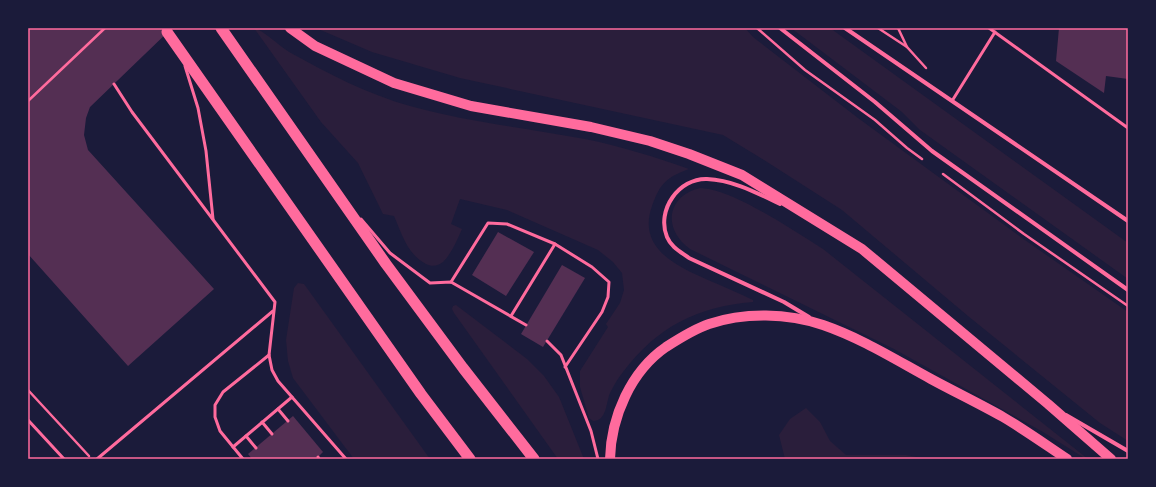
<svg xmlns="http://www.w3.org/2000/svg" width="1156" height="487" viewBox="0 0 1156 487" font-family="'Libre Baskerville',serif">
<style>
.green{fill:#2a1e3b}
.building{fill:#542f53}
.lines{fill:none;stroke-linecap:round;stroke-linejoin:round}
.path{stroke:#ff6b9d;stroke-width:2.5}
.service{stroke:#ff6b9d;stroke-width:3}
.minor{stroke:#ff6b9d;stroke-width:4}
.primary{stroke:#ff6b9d;stroke-width:10}
.trunk{stroke:#ff6b9d;stroke-width:11}
.neatline{fill:none;stroke:#ff6b9d;stroke-width:1.5}
</style>
<rect width="100%" height="100%" fill="#1b1b3a"/>
<!-- green -->
<g class="green">
<path d="M 254,28 C 265,31 280,47 291,53 C 329,74 367,94 410,106 C 467,122 527,128 585,139 C 620,146 655,157 689,169 C 667,177 660,183 652,206 C 637,248 676,266 708,280 C 723,286 738,293 753,300 L 753,302 C 697,307 658,326 623,372 C 618,378 614,385 610,393 C 606,402 607,421 593,421 L 589,418 L 580,387 L 580,371 L 608,327 L 606,324 L 620,303 L 624,290 L 622,273 L 613,262 L 598,250 L 507,210 L 460,199 L 451,224 L 462,229 C 457,240 452,253 443,262 C 438,266 432,267 426,264 C 407,254 402,234 394,216 L 383,214 L 358,163 L 321,122 Z"/>
<path d="M 316,28 L 745,28 L 753,37 L 858,118 L 1022,238 L 1128,312 L 1128,441 L 1100,423 L 968,316 L 842,210 L 764,160 L 723,135 L 460,78 L 372,52 Z"/>
<path d="M 791,28 L 830,28 L 1128,243 L 1128,279 L 920,130 L 902,112 Z"/>
<path d="M 700,188 C 733,189 794,231 823,249 L 1088,459 L 1086,459 L 1043,432 L 894,349 L 690,249 C 662,229 667,196 700,188 Z"/>
<path d="M 298,283 L 304,284 L 430,459 L 354,459 L 293,378 L 288,361 L 286,340 L 294,288 Z"/>
<path d="M 456,305 L 527,359 L 544,376 L 559,397 L 584,459 L 558,459 L 454,313 L 452,309 L 453,306 Z"/>
<path d="M 806,408 L 820,422 L 830,441 L 846,455 L 906,455 L 927,459 L 785,459 L 779,435 L 790,419 Z"/>
</g>
<!-- building -->
<g class="building">
<path d="M 28,28 L 172,28 L 90,107 L 86,118 L 84,135 L 88,150 L 214,289 L 128,366 L 28,254 Z"/>
<path d="M 1059,28 L 1128,28 L 1128,79 L 1106,76 L 1104,93 L 1056,61 Z"/>
<path d="M 498,232 L 534,252 L 506,296 L 472,275 Z"/>
<path d="M 562,265 L 585,278 L 543,347 L 521,334 Z"/>
<path d="M 293,416 L 323,452 L 316,459 L 252,459 L 248,454 Z"/>
</g>
<g class="lines">
<!-- path -->
<g class="path">
<path d="M 757,28 L 805,70 L 875,120 L 907,148 L 922,159"/>
<path d="M 878,28 L 907,47"/>
<path d="M 898,28 L 907,47 L 926,68"/>
<path d="M 28,101 L 105,28"/>
<path d="M 943,174 L 1024,234 L 1128,306"/>
<path d="M 28,390 L 89,456"/>
</g>
<!-- service -->
<g class="service">
<path d="M 989,28 L 1128,128"/>
<path d="M 185,66 L 198,108 L 206,151 L 213,219"/>
<path d="M 114,84 L 132,112 L 275,302 L 269,355 L 272,370 L 278,381 L 346,459"/>
<path d="M 952,101 L 995,32"/>
<path d="M 361,219 L 390,253 L 430,283 L 451,282 L 526,325"/>
<path d="M 451,282 L 488,223 L 507,224 L 555,244 L 592,267 L 609,282 L 608,297 L 602,312 L 565,367"/>
<path d="M 511,316 L 555,244"/>
<path d="M 547,341 L 561,355 L 591,431 L 598,459"/>
<path d="M 278,409 L 288,421"/>
<path d="M 28,420 L 64,459"/>
<path d="M 262,422 L 272,434"/>
<path d="M 246,436 L 256,448"/>
<path d="M 233,447 L 292,397"/>
<path d="M 318,457 L 319,459"/>
<path d="M 97,459 L 273,311"/>
<path d="M 243,459 L 220,431 L 215,417 L 215,405 L 223,392 L 269,355"/>
</g>
<!-- minor -->
<g class="minor">
<path d="M 780,28 L 875,102 L 932,151 L 1128,290"/>
<path d="M 845,28 L 1128,221"/>
<path d="M 780,204 C 757,193 733,180 707,179 C 679,178 656,210 667,237 C 671,247 681,252 689,258 L 784,302 L 809,317"/>
<path d="M 1066,415 L 1128,451"/>
</g>
<!-- primary -->
<g class="primary">
<path d="M 290,28 L 315,46 L 394,83 L 471,106 L 591,127 L 650,141 L 689,154 L 742,175 L 862,249 L 1048,404 L 1111,459"/>
<path d="M 610,459 C 611,417 631,371 666,347 C 680,338 694,329 709,324 C 744,312 788,313 823,325 C 861,338 896,360 931,379 C 955,392 980,404 1003,417 C 1025,430 1046,445 1067,459"/>
</g>
<!-- trunk -->
<g class="trunk">
<path d="M 221,28 L 386,264 L 463,368 L 534,459"/>
<path d="M 167,32 L 421,394 L 470,459"/>
</g>
</g>
<!-- border -->
<rect width="1156" height="487" fill="none" stroke="#1b1b3a" stroke-width="58"/>
<rect x="29" y="29" width="1098" height="429" class="neatline"/>
</svg>
